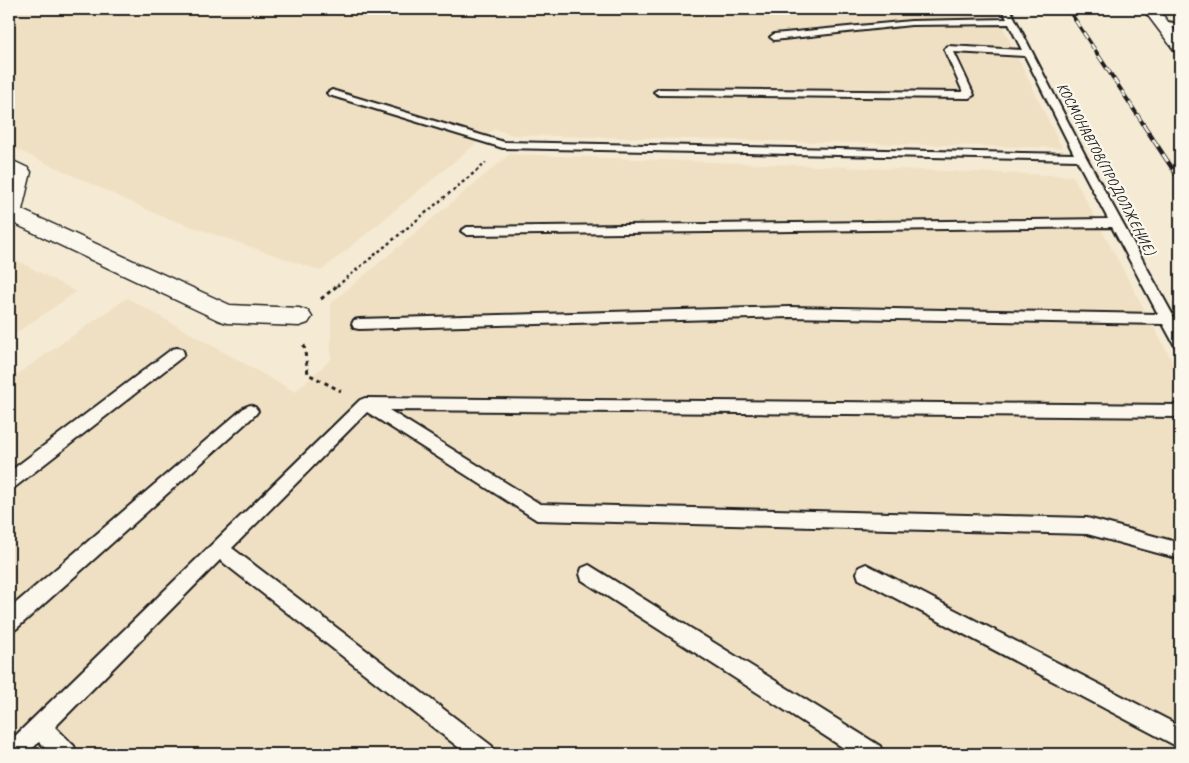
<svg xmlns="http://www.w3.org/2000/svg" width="1189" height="763" viewBox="0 0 1189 763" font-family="Caveat,sans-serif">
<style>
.built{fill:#f0e0c3}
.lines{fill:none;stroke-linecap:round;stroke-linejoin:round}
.service-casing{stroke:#1c1c1c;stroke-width:4}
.minor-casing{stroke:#1c1c1c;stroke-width:3}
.secondary-casing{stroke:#1c1c1c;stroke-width:3}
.path-far1{stroke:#1c1c1c;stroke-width:2.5;stroke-dasharray:3 3;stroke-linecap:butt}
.path{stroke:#1c1c1c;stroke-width:3;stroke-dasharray:4 4;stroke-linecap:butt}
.service{fill:#fbf7ec;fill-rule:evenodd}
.minor{fill:#fbf7ec;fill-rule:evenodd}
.secondary{fill:#fbf7ec;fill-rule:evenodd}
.rail-far1-casing{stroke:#1c1c1c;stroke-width:4}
.rail-casing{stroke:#1c1c1c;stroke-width:4.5}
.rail-far1{stroke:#fbf7ec;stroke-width:2.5;stroke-dasharray:7;stroke-linecap:butt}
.rail{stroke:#fbf7ec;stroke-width:3;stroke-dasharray:9;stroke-linecap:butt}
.labels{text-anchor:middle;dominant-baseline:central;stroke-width:4.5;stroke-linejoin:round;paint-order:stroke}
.far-street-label{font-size:15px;fill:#1c1c1c;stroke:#fbf7ec}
</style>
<rect width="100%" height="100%" fill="#f5ead4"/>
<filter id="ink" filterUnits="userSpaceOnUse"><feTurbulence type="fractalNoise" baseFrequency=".02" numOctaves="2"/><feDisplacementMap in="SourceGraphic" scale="10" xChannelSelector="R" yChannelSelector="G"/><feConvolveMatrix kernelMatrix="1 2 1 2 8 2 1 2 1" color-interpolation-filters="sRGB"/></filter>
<g filter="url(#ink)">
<!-- built -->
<g class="built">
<path d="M 9,9 L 994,9 L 1062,148 L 513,135 L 494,129 L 321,271 L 161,216 L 9,146 Z"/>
<path d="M 510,154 L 1073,176 L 1180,376 L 1180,754 L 9,754 L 9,380 L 127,298 L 295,392 L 331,359 L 331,303 Z"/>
<path d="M 9,256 L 76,292 L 9,338 Z"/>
</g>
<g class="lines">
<defs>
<g id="service">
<path d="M 1002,9 L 1010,9 L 1086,157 L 1175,319 L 1180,329 L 1180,347 L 1175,346 L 1163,324 L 789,317 L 359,329 L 354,328 L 352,324 L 354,320 L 359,319 L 789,307 L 1158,314 L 1112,227 L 467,235 L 461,231 L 467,227 L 1108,219 L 1077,160 L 503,148 L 329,95 L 327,93 L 332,90 L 335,91 L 504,142 L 1074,154 L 1025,56 L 954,52 L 974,95 L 969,98 L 659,95 L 654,92 L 659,89 L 963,92 L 944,49 L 948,46 L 1022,50 L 1009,24 L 911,25 L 774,40 L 770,37 L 774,34 L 911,21 L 1007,19 Z"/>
<path d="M 1161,21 L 1180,24 L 1180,28 L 1158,26 L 1158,22 Z"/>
<path d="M 177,348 L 182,349 L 184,353 L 182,357 L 15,487 L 9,489 L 9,472 L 172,349 Z"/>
<path d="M 365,398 L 1180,405 L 1180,417 L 389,410 L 540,504 L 1087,518 L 1180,543 L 1180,559 L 1087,534 L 537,520 L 367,412 L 232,548 L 492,746 L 495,754 L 467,754 L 220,560 L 55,727 L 74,746 L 77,754 L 51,754 L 39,742 L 27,754 L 9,754 L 9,742 L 360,400 Z"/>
<path d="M 250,405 L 255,407 L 258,411 L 255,415 L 16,629 L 9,632 L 9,609 L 245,407 Z"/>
<path d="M 866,564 L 1180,726 L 1180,748 L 859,579 L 857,573 L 859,567 Z"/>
<path d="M 589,565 L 880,746 L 883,754 L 853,754 L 582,580 L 580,574 L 582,568 Z"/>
</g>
<path id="minor" d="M 9,159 L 28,168 L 31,172 L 22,210 L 230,305 L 299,308 L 308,311 L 312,317 L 308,323 L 299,326 L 227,323 L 218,320 L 9,221 Z"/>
<path id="secondary" d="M 1143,9 L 1158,9 L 1180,37 L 1180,52 L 1174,50 Z"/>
</defs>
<!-- service casing -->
<use href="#service" class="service-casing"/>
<!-- minor casing -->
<use href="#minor" class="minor-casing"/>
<!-- secondary casing -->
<use href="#secondary" class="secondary-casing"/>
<!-- path-far1 -->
<path class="path-far1" d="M 337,286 L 486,163"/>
<!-- path -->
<g class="path">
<path d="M 321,299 L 338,285"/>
<path d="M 304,345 L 308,374 L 341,391"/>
</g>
<!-- service -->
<use href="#service" class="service"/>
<!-- minor -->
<use href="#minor" class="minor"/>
<!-- secondary -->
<use href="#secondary" class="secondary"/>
<defs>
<path id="rail-far1" d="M 1068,9 L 1144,125"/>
<path id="rail" d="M 1143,124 L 1180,180"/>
</defs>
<!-- rail-far1 casing -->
<use href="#rail-far1" class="rail-far1-casing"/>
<!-- rail casing -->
<use href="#rail" class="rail-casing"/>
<!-- rail-far1 -->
<use href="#rail-far1" class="rail-far1"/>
<!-- rail -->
<use href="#rail" class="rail"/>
</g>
</g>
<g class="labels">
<!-- far-street labels -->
<g class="far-street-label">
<text transform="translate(1106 169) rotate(62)">КОСМОНАВТОВ(ПРОДОЛЖЕНИЕ)</text>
</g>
</g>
<!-- margin -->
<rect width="1189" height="763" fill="none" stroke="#fbf7ec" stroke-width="30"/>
<rect x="15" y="15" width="1159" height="733" fill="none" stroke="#1c1c1c" stroke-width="2" filter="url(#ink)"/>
</svg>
